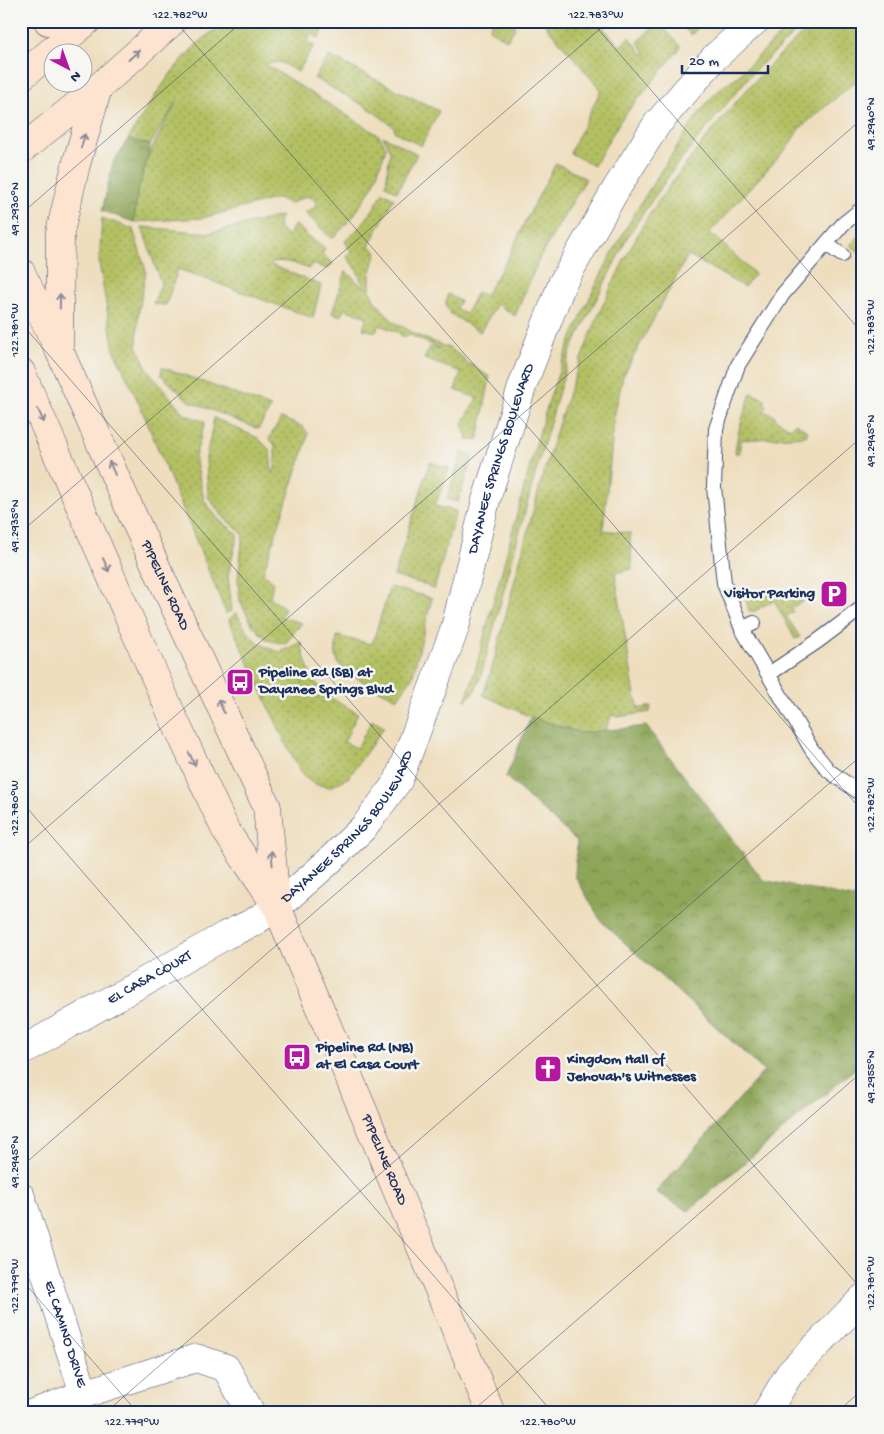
<svg xmlns="http://www.w3.org/2000/svg" width="884" height="1434" viewBox="0 0 884 1434" font-family="'Gochi Hand',sans-serif">
<style>
.grass{fill:url(#grass-dots);stroke:#677860}
.forest{fill:url(#forest-crowns);stroke:#546a5b}
.lines{fill:none;stroke-linecap:round;stroke-linejoin:round}
.service-casing{stroke:#3b496c;stroke-width:16}
.minor-casing{stroke:#3b496c;stroke-width:29}
.secondary-casing{stroke:#3b496c;stroke-width:29}
.service{stroke:#fff;stroke-width:14}
.minor{stroke:#fff;stroke-width:28}
.secondary{stroke:#fde4d1;stroke-width:28}
.oneway{stroke:#8c8a98}
.ticks{fill:none;stroke:#1b2f5e;stroke-width:1;stroke-opacity:0.45}
.labels{text-anchor:middle;dominant-baseline:central;stroke-width:5;stroke-linejoin:round;paint-order:stroke}
.street-label{font-size:15px;fill:#1b2f5e;stroke:#f6f6f2}
.poi-label{font-size:15px;font-weight:bold;fill:#1b2f5e;stroke:#f6f6f2;text-anchor:start}
.neatline{fill:none;stroke:#1b2f5e;stroke-width:2}
.ticks-label{font-size:12px;text-anchor:middle;fill:#1b2f5e}
</style>
<defs>
<pattern id="grass-dots" width="8" height="8" patternUnits="userSpaceOnUse" patternTransform="scale(1.25)"><rect width="8" height="8" fill="#b3c062"/><path d="M2 2h.1M6 6h.1" fill="none" stroke="#919c54" stroke-width="1.8" stroke-linecap="round"/></pattern>
<pattern id="forest-crowns" width="20" height="18" patternUnits="userSpaceOnUse" patternTransform="scale(1.25)"><rect width="20" height="18" fill="#8ea658"/><path d="M2 6a3 3 0 1 1 6 0M12 15a3 3 0 1 1 6 0" fill="none" stroke="#73884c"/></pattern>
</defs>
<rect width="100%" height="100%" fill="#f6f6f2"/>
<filter id="ink" filterUnits="userSpaceOnUse"><feTurbulence type="fractalNoise" baseFrequency=".02" numOctaves="2"/><feDisplacementMap in="SourceGraphic" scale="10" xChannelSelector="R" yChannelSelector="G"/><feConvolveMatrix kernelMatrix="1 2 1 2 8 2 1 2 1" color-interpolation-filters="sRGB"/></filter>
<filter id="wash" filterUnits="userSpaceOnUse"><feTurbulence type="fractalNoise" baseFrequency=".0096" numOctaves="4" result="noise"/><feDisplacementMap in="SourceGraphic" scale="20" xChannelSelector="R" yChannelSelector="G"/><feGaussianBlur stdDeviation="1.12" result="paint"/><feColorMatrix in="noise" values="0 0 0 0 0 0 0 0 0 0 0 0 0 0 0 0 0 1.4 0 .05"/><feComposite in="paint" operator="in"/></filter>
<g filter="url(#wash)">
<rect width="100%" height="100%" fill="#eedebe"/>
<!-- grass -->
<g class="grass">
<path d="M 239,21 L 328,21 L 319,38 L 312,34 L 307,42 L 314,46 L 298,72 L 280,62 L 265,64 L 380,136 L 386,148 L 374,184 L 353,217 L 332,239 L 305,213 L 317,206 L 313,198 L 306,196 L 290,204 L 278,198 L 203,218 L 134,222 L 137,193 L 149,154 L 177,101 L 150,145 L 128,139 C 150,103 182,48 220,27 C 226,24 233,23 239,21 Z"/>
<path d="M 493,21 L 513,21 L 515,28 L 507,40 L 489,29 Z"/>
<path d="M 542,21 L 597,21 L 620,46 L 629,37 L 644,55 L 646,54 L 638,42 L 658,21 L 681,47 L 620,121 L 594,166 L 570,153 L 601,90 Z"/>
<path d="M 678,21 L 705,21 L 691,35 Z"/>
<path d="M 794,21 L 808,21 L 752,73 L 675,167 L 629,234 L 571,350 L 531,489 L 481,676 L 475,691 L 465,701 C 476,673 482,643 490,614 C 509,547 525,480 545,413 C 573,321 617,237 670,157 C 688,131 709,91 737,77 Z"/>
<path d="M 816,21 L 863,21 L 863,75 L 799,129 L 788,147 L 710,232 L 755,274 L 744,287 L 688,255 L 623,376 L 615,413 L 603,530 L 630,533 L 632,569 L 615,573 L 634,690 L 639,709 L 651,706 L 650,712 L 618,717 L 612,715 L 604,731 L 581,733 L 531,717 L 483,695 L 494,661 C 532,515 565,365 639,232 C 654,205 674,179 693,155 C 731,105 769,63 816,21 Z"/>
<path d="M 329,56 L 439,111 L 421,146 L 395,132 L 394,127 L 370,109 L 314,78 Z"/>
<path d="M 383,136 L 417,154 L 397,192 L 386,185 L 390,151 Z"/>
<path d="M 556,163 L 586,179 L 540,257 L 515,316 L 497,304 L 480,332 L 451,314 C 445,307 445,301 448,294 L 460,301 L 456,309 L 466,314 L 477,292 L 485,296 L 508,258 L 525,222 Z"/>
<path d="M 383,192 L 394,198 L 369,246 L 377,252 L 370,275 L 370,291 L 374,300 L 394,322 L 419,336 L 449,348 L 464,358 L 463,360 L 490,377 L 478,441 L 468,440 L 462,425 L 477,398 L 455,390 L 461,372 L 424,359 L 430,347 L 441,349 L 408,334 L 406,337 L 400,335 L 400,333 L 379,325 L 376,332 L 363,329 L 367,317 L 344,309 L 341,316 L 332,313 L 346,271 L 364,288 L 357,270 L 347,257 L 351,252 L 345,241 C 362,227 373,211 383,192 Z"/>
<path d="M 281,216 L 278,228 L 288,235 L 295,224 L 310,238 L 325,248 L 322,255 L 333,263 L 328,269 L 312,264 L 308,269 C 296,264 287,260 273,262 L 271,265 L 321,285 L 313,318 L 178,269 L 166,305 L 153,304 L 161,284 L 142,227 L 210,233 Z"/>
<path d="M 102,218 L 133,229 L 146,271 L 138,316 L 137,346 L 148,370 L 184,414 L 205,422 L 195,457 L 204,500 L 218,519 L 238,534 L 228,575 L 232,611 L 226,613 L 141,408 L 114,350 L 99,263 Z"/>
<path d="M 859,236 L 863,241 L 863,255 L 850,245 Z"/>
<path d="M 162,367 L 271,407 L 258,429 L 189,401 L 161,375 Z"/>
<path d="M 751,393 L 766,400 L 764,404 L 767,406 L 764,411 L 775,416 L 775,419 L 790,428 L 796,423 L 808,432 L 806,436 L 740,440 L 740,453 L 735,453 C 737,432 744,413 751,393 Z"/>
<path d="M 214,418 L 258,438 L 270,450 L 272,474 L 275,468 L 275,445 L 269,439 L 281,418 L 303,427 L 308,433 L 306,443 L 263,573 L 273,581 L 270,598 L 285,608 L 281,617 L 302,623 L 285,644 L 267,640 L 253,626 L 240,601 L 238,579 L 243,534 L 224,518 L 208,497 L 206,458 Z"/>
<path d="M 462,452 L 473,456 L 458,502 L 447,499 Z"/>
<path d="M 430,462 L 449,468 L 435,506 L 456,511 L 434,590 L 426,585 L 394,576 Z"/>
<path d="M 390,587 L 432,598 L 412,678 L 397,699 C 384,692 346,675 339,664 C 334,656 336,645 337,636 L 372,644 Z"/>
<path d="M 744,592 L 799,594 L 794,599 L 805,600 L 791,608 L 793,612 L 786,616 L 800,637 L 795,639 L 774,600 L 755,611 L 749,611 Z"/>
<path d="M 236,612 C 249,636 254,644 280,652 L 301,642 C 310,684 320,694 358,713 L 344,742 L 357,748 L 372,720 L 384,727 L 349,777 L 330,787 L 314,784 L 303,776 L 286,744 L 229,620 Z"/>
</g>
<!-- forest -->
<g class="forest">
<path d="M 128,139 L 150,145 L 149,154 L 137,193 L 134,222 L 102,211 L 113,163 Z"/>
<path d="M 531,717 L 581,733 L 646,726 L 763,880 L 863,900 L 863,1062 L 688,1211 L 656,1192 L 764,1071 L 601,921 L 575,876 L 577,841 L 506,777 Z"/>
</g>
</g>
<g filter="url(#ink)">
<g class="lines">
<defs>
<g id="service">
<path d="M 863,208 L 843,224 L 783,294 L 738,365 L 716,429 L 714,487 L 724,583 L 742,629 L 812,750 L 829,771 L 863,795"/>
<path d="M 826,244 L 842,255"/>
<path d="M 742,629 L 754,623"/>
<path d="M 769,674 L 818,641 L 863,607"/>
</g>
<g id="minor">
<path id="s1" d="M 21,1051 L 226,935 L 252,923 L 277,907 L 327,863 L 364,827 L 398,781 L 455,628 L 486,500 L 523,384 L 562,284 L 616,189 L 657,124 L 715,57 L 755,21"/>
<path id="s2" d="M 21,1197 L 84,1394"/>
<path d="M 33,1413 L 84,1394 L 196,1358 L 226,1368 L 251,1413"/>
<path d="M 766,1413 L 790,1373 L 863,1298"/>
</g>
<g id="secondary">
<path d="M 48,21 L 84,23"/>
<path d="M 21,77 L 87,21"/>
<path d="M 21,150 L 98,88 L 173,21"/>
<path id="s3" d="M 21,272 L 59,350 L 131,512 L 267,807 L 276,903"/>
<path d="M 59,346 L 60,232 L 76,165 L 98,88"/>
<path id="s4" d="M 21,372 L 172,715 L 226,831 L 277,907 L 491,1413"/>
</g>
</defs>
<!-- service casing -->
<use href="#service" class="service-casing"/>
<!-- minor casing -->
<use href="#minor" class="minor-casing"/>
<!-- secondary casing -->
<use href="#secondary" class="secondary-casing"/>
<!-- service -->
<use href="#service" class="service"/>
<!-- minor -->
<use href="#minor" class="minor"/>
<!-- secondary -->
<use href="#secondary" class="secondary"/>
</g>
<!-- one-way arrows -->
<defs><path id="oneway-shaft" d="M-6 0H5M1.5-3L5.5 0L1.5 3" fill="none" stroke-width="1.6" stroke-linecap="round" stroke-linejoin="round" transform="scale(1.25)"/></defs>
<g class="oneway">
<use href="#oneway-shaft" transform="translate(134 55) rotate(-42)"/>
<use href="#oneway-shaft" transform="translate(83 141) rotate(-74)"/>
<use href="#oneway-shaft" transform="translate(60 301) rotate(-89)"/>
<use href="#oneway-shaft" transform="translate(41 416) rotate(66)"/>
<use href="#oneway-shaft" transform="translate(112 468) rotate(-114)"/>
<use href="#oneway-shaft" transform="translate(106 565) rotate(66)"/>
<use href="#oneway-shaft" transform="translate(221 706) rotate(-115)"/>
<use href="#oneway-shaft" transform="translate(192 759) rotate(65)"/>
<use href="#oneway-shaft" transform="translate(272 858) rotate(-95)"/>
</g>
</g>
<!-- ticks -->
<path class="ticks" d="M 175,21 L 863,812M 591,21 L 863,334M 21,214 L 243,21M 21,323 L 863,1291M 21,532 L 609,21M 21,801 L 553,1413M 21,850 L 863,118M 21,1167 L 863,436M 21,1279 L 138,1413M 105,1413 L 863,754M 470,1413 L 863,1071M 836,1413 L 863,1389"/>
<!-- icons -->
<defs>
<symbol id="parking-square" viewBox="-11 -11 22 22"><rect x="-9" y="-9" width="18" height="18" rx="4" fill="#b5179e" stroke="#f6f6f2"/><path d="M-3.5-5.5H1a3.5 3.5 0 0 1 0 7H-1V5.5H-3.5ZM-1-3.4V-.6H.8a1.4 1.4 0 0 0 0-2.8Z" fill="#fff"/></symbol>
<symbol id="bus-square" viewBox="-11 -11 22 22"><rect x="-9" y="-9" width="18" height="18" rx="4" fill="#b5179e" stroke="#f6f6f2"/><path d="M-5-6H5V4H4V6H2V4H-2V6H-4V4H-5ZM-3.5-4V0h7V-4ZM-3.5 1.2v1.5H-2V1.2ZM2 1.2v1.5H3.5V1.2Z" fill="#fff"/></symbol>
<symbol id="church-square" viewBox="-11 -11 22 22"><rect x="-9" y="-9" width="18" height="18" rx="4" fill="#b5179e" stroke="#f6f6f2"/><path d="M-1.2-6h2.4v3.5h3.3v2.4h-3.3V6h-2.4V-.1h-3.3v-2.4h3.3Z" fill="#fff"/></symbol>
</defs>
<g fill-rule="evenodd">
<use href="#parking-square" x="818" y="578" width="32" height="32"/>
<use href="#bus-square" x="224" y="666" width="32" height="32"/>
<use href="#bus-square" x="281" y="1041" width="32" height="32"/>
<use href="#church-square" x="532" y="1053" width="32" height="32"/>
</g>
<g class="labels">
<!-- street labels -->
<g class="street-label">
<text stroke="none"><textPath href="#s1" startOffset="808">DAYANEE SPRINGS BOULEVARD</textPath></text>
<text stroke="none"><textPath href="#s3" startOffset="345">PIPELINE ROAD</textPath></text>
<text stroke="none"><textPath href="#s1" startOffset="402">DAYANEE SPRINGS BOULEVARD</textPath></text>
<text stroke="none"><textPath href="#s1" startOffset="148">EL CASA COURT</textPath></text>
<text stroke="none"><textPath href="#s4" startOffset="869">PIPELINE ROAD</textPath></text>
<text stroke="none"><textPath href="#s2" startOffset="144">EL CAMINO DRIVE</textPath></text>
</g>
<!-- poi labels -->
<g class="poi-label">
<text x="815" y="594" text-anchor="end">Visitor Parking</text>
<text x="259" y="673">Pipeline Rd (SB) at<tspan x="259" dy="17">Dayanee Springs Blvd</tspan></text>
<text x="316" y="1048">Pipeline Rd (NB)<tspan x="316" dy="17">at El Casa Court</tspan></text>
<text x="567" y="1060">Kingdom Hall of<tspan x="567" dy="17">Jehovah's Witnesses</tspan></text>
</g>
</g>
<!-- margin -->
<rect width="884" height="1434" fill="none" stroke="#f6f6f2" stroke-width="55"/>
<!-- north arrow -->
<g transform="translate(68 68) rotate(139)"><circle r="24" fill="#f6f6f2" stroke="#9ea6b7"/>
<path d="M0-4L9 19L0 12L-9 19Z" fill="#b5179e"/>
<text y="-8" font-size="14" font-weight="bold" text-anchor="middle" fill="#1b2f5e">N</text>
</g>
<!-- scale -->
<path d="M682 65v8h86v-8" fill="none" stroke="#1b2f5e" stroke-width="2.5"/>
<text x="689" y="65" font-size="15" fill="#1b2f5e" stroke="#f6f6f2" stroke-width="4" paint-order="stroke">20 m</text>
<rect x="28" y="28" width="828" height="1378" class="neatline"/>
<g class="ticks-label">
<text x="180" y="18">122.782°W</text>
<text x="596" y="18">122.783°W</text>
<text transform="translate(870 124) rotate(-90)" y="4">49.2940°N</text>
<text transform="translate(14 209) rotate(-90)" y="4">49.2930°N</text>
<text transform="translate(870 327) rotate(-90)" y="4">122.783°W</text>
<text transform="translate(14 330) rotate(-90)" y="4">122.781°W</text>
<text transform="translate(870 441) rotate(-90)" y="4">49.2945°N</text>
<text transform="translate(14 526) rotate(-90)" y="4">49.2935°N</text>
<text transform="translate(870 805) rotate(-90)" y="4">122.782°W</text>
<text transform="translate(14 808) rotate(-90)" y="4">122.780°W</text>
<text transform="translate(870 1077) rotate(-90)" y="4">49.2955°N</text>
<text transform="translate(14 1162) rotate(-90)" y="4">49.2945°N</text>
<text transform="translate(870 1283) rotate(-90)" y="4">122.781°W</text>
<text transform="translate(14 1286) rotate(-90)" y="4">122.779°W</text>
<text x="132" y="1425">122.779°W</text>
<text x="548" y="1425">122.780°W</text>
</g>
</svg>
